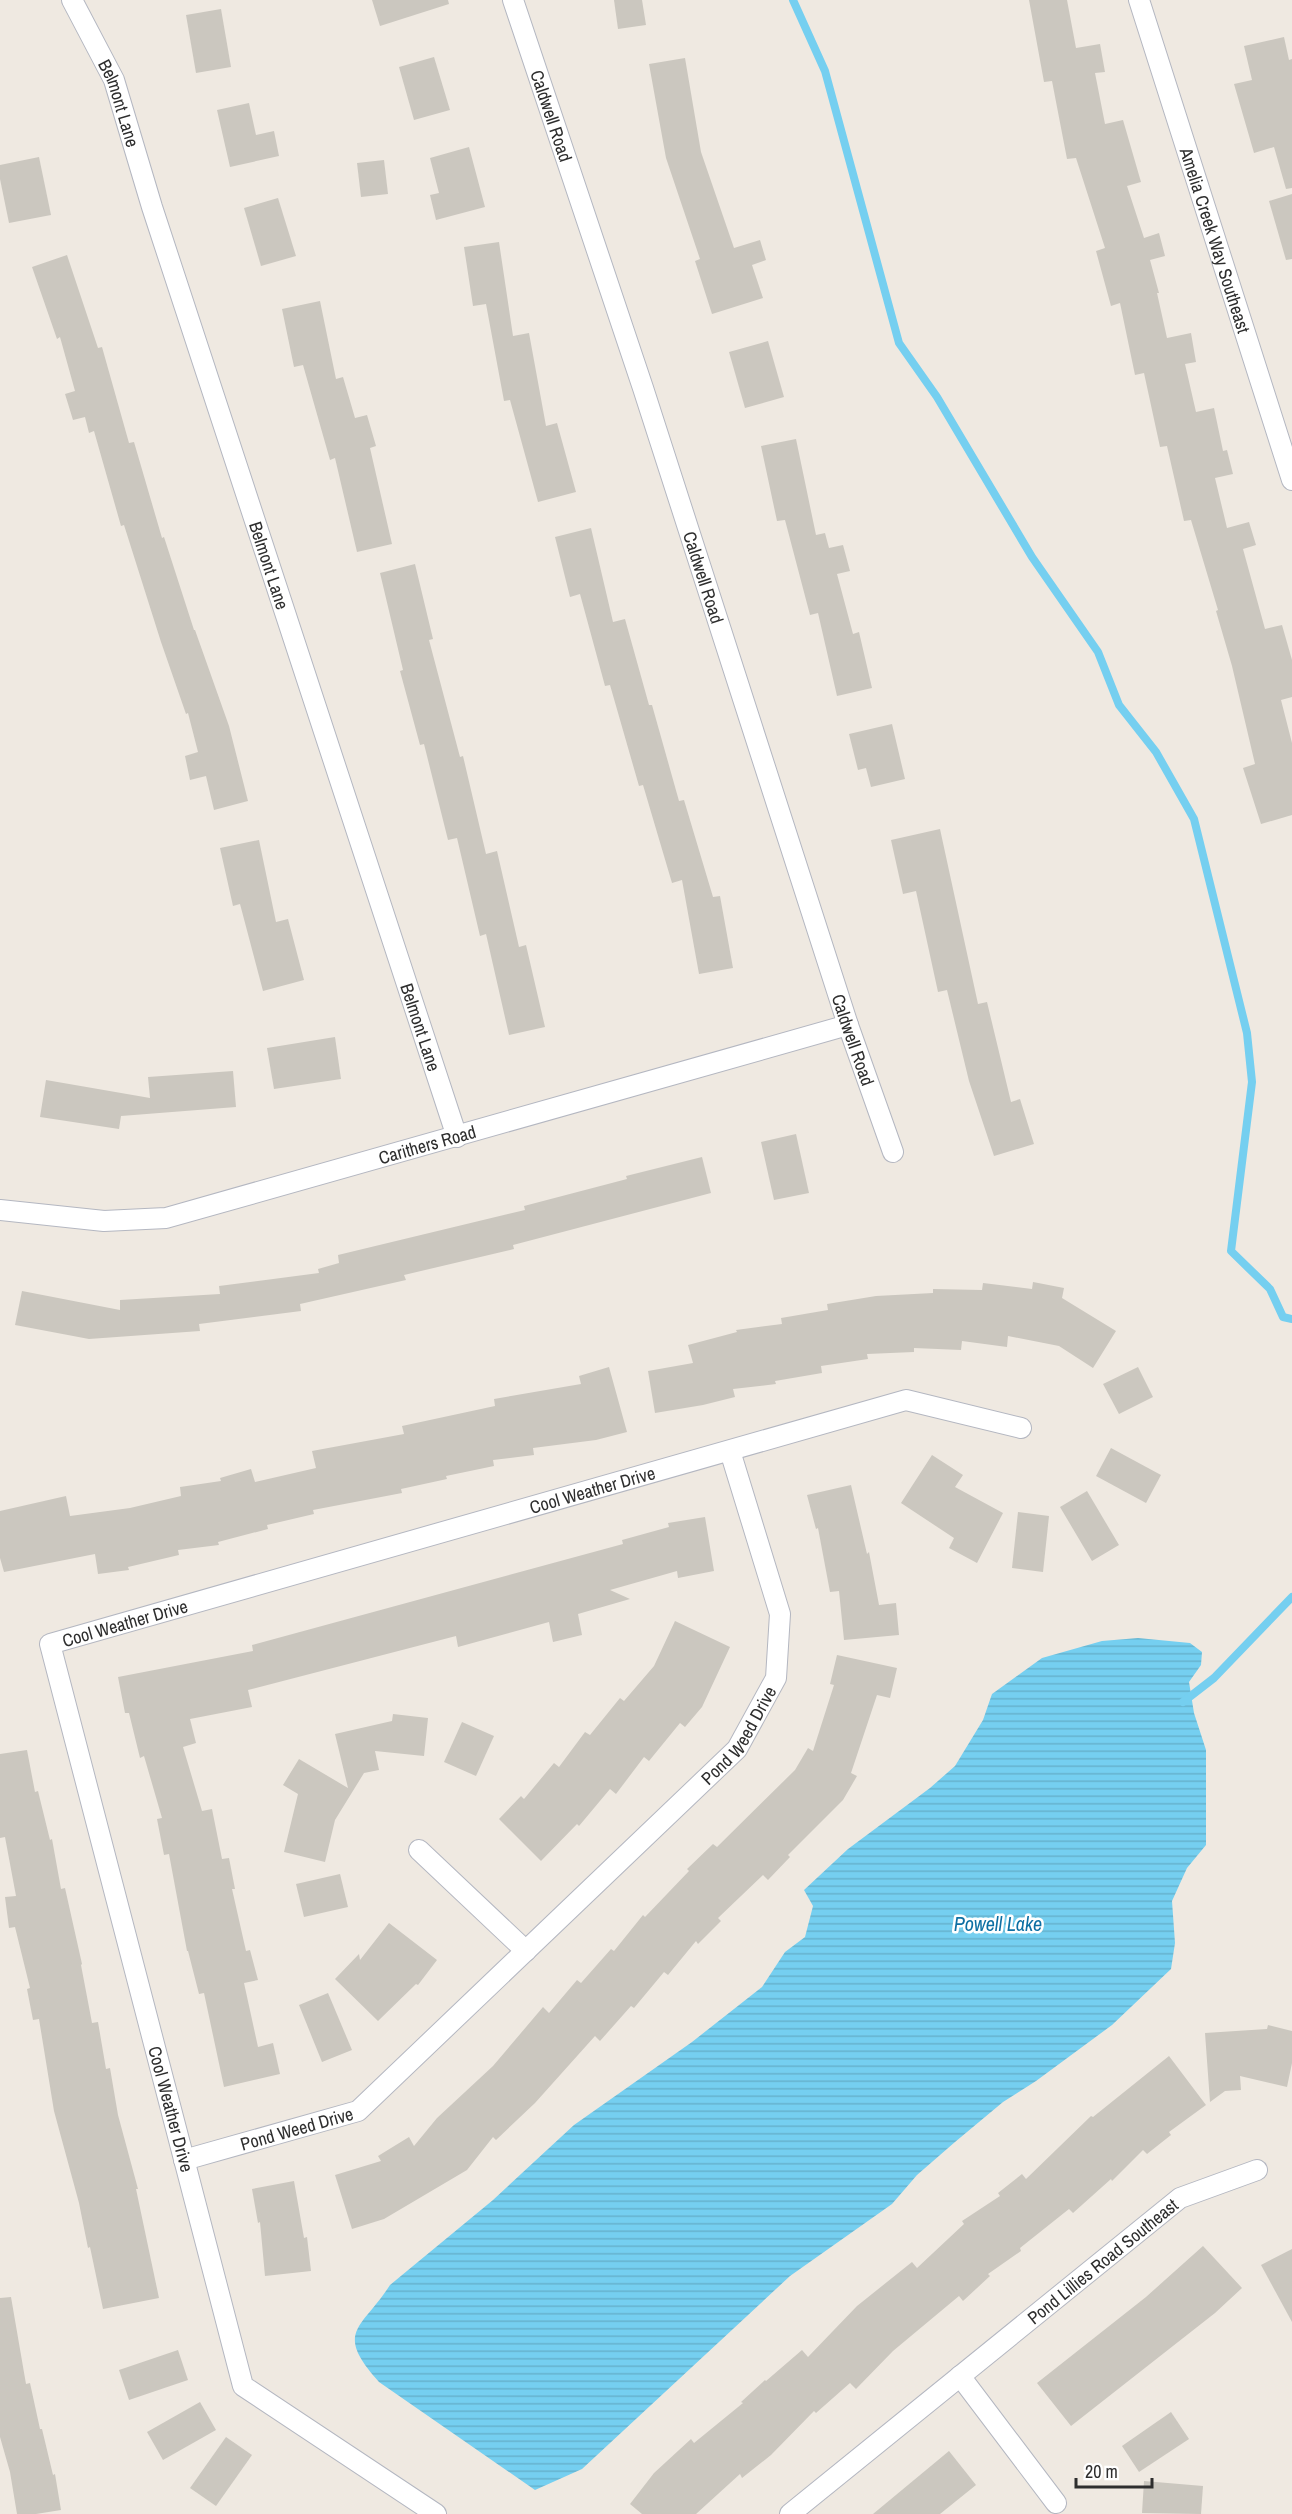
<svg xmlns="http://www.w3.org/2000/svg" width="1292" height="2514" viewBox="0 0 1292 2514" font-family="'Archivo Narrow',sans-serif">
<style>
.water{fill:url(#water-rules)}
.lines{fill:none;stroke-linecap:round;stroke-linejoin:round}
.stream{stroke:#75cff0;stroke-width:8}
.building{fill:#cbc7bf}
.street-casing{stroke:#b4b7c1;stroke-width:22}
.street{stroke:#fff;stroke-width:20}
.labels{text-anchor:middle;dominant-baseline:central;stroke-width:5;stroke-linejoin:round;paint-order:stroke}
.street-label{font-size:18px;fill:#2e2e2e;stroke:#fff}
.water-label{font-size:20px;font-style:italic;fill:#0d6fa3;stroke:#fff}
</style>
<defs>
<pattern id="water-rules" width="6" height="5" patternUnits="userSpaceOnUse" patternTransform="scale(1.5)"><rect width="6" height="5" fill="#75cff0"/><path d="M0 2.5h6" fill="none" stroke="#66b2ce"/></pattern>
</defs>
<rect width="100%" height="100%" fill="#efe9e1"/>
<!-- water -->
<path class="water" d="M 1138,1638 L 1190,1643 L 1202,1652 L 1201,1665 L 1189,1682 L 1194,1713 L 1206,1750 L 1206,1845 L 1187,1868 L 1172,1901 L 1175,1943 L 1171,1969 L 1112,2025 L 1036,2081 L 1003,2102 L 955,2142 L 917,2175 L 892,2204 L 790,2276 L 582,2469 L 535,2490 L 379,2382 C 333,2331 362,2329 390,2285 L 493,2200 L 574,2125 L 692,2042 L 762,1987 L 785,1952 L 805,1937 L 813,1906 L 804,1890 L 848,1849 L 930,1788 L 955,1766 L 983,1720 L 992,1694 L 1042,1658 L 1102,1641 Z"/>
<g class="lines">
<!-- stream -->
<g class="stream">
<path d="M 793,0 L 825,71 L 899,343 L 937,397 L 1032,557 L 1098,652 L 1119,705 L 1156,752 L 1194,819 L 1247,1033 L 1252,1082 L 1231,1251 L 1270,1289 L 1283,1317 L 1292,1319"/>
<path d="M 1183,1702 L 1214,1678 L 1292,1597"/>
</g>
</g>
<!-- building -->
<g class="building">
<path d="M 372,0 L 448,0 L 449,4 L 380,26 Z"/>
<path d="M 614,0 L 642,0 L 646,25 L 618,29 Z"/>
<path d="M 1029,0 L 1067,0 L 1076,48 L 1100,44 L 1105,72 L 1095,73 L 1105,124 L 1123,120 L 1141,182 L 1127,186 L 1144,238 L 1159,233 L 1165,256 L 1150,260 L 1159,293 L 1157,293 L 1167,338 L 1191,333 L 1196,362 L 1185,364 L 1196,412 L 1214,408 L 1223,451 L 1227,450 L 1233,474 L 1215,478 L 1227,528 L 1249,522 L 1256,545 L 1243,549 L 1265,629 L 1282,625 L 1292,660 L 1292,697 L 1281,700 L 1292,743 L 1292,815 L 1261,824 L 1243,768 L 1255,764 L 1232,666 L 1216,611 L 1218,610 L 1191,520 L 1184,521 L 1167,446 L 1160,447 L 1144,373 L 1135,375 L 1120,303 L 1111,306 L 1096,251 L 1105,248 L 1076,158 L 1067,159 L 1052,81 L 1044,82 Z"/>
<path d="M 221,9 L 231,67 L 196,73 L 186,15 Z"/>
<path d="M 1284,37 L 1289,60 L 1292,59 L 1292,188 L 1286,189 L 1274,147 L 1254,153 L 1234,84 L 1252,80 L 1244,46 Z"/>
<path d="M 434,57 L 450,110 L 414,120 L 399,67 Z"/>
<path d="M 685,58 L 701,152 L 734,248 L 760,240 L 766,260 L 752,265 L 763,298 L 712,314 L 695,261 L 700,259 L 666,158 L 649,64 Z"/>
<path d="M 249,103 L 256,135 L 274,131 L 279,156 L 230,167 L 217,110 Z"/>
<path d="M 469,147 L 485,207 L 436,220 L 430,195 L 439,193 L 430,158 Z"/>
<path d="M 39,157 L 51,215 L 9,223 L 0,179 L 0,165 Z"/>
<path d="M 384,160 L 388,194 L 361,197 L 357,163 Z"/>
<path d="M 1292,194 L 1292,259 L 1286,260 L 1269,201 Z"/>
<path d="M 278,198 L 296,256 L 261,266 L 244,208 Z"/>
<path d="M 499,242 L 513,336 L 529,333 L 546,426 L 557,423 L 576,492 L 538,502 L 510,400 L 504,401 L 486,304 L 473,306 L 464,247 Z"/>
<path d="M 67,255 L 98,348 L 102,347 L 129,443 L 134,442 L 162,538 L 164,537 L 194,630 L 195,630 L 229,726 L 248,801 L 214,810 L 206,776 L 190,780 L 185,756 L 198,752 L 188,713 L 186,714 L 161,642 L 124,525 L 121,526 L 94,431 L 89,433 L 85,417 L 73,420 L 65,394 L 75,391 L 60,337 L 57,339 L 32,267 Z"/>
<path d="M 320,301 L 336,379 L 343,377 L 355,418 L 367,415 L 376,446 L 370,448 L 392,544 L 357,552 L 335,458 L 330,460 L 303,365 L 294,367 L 282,309 Z"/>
<path d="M 768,341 L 784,397 L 745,408 L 729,352 Z"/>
<path d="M 796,439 L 816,535 L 825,533 L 829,548 L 843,545 L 850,571 L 837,574 L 853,634 L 859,632 L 872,688 L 837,696 L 818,613 L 810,615 L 785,520 L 777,521 L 761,446 Z"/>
<path d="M 591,528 L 613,622 L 625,619 L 649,705 L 652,705 L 679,801 L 684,800 L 713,897 L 720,896 L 733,968 L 699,974 L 682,880 L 672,883 L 643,785 L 639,786 L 610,685 L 605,686 L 580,594 L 570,597 L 555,537 Z"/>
<path d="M 415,564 L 433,639 L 429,640 L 460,757 L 463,756 L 486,854 L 497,851 L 519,947 L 526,945 L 545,1027 L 509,1035 L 486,934 L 480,936 L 457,838 L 448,840 L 424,744 L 420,745 L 400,671 L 403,670 L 380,573 Z"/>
<path d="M 892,724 L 905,779 L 871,787 L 866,768 L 858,770 L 849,734 Z"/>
<path d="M 940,829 L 978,1004 L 987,1002 L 1011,1102 L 1020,1099 L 1034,1144 L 994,1156 L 969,1081 L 947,990 L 938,992 L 916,891 L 903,894 L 891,840 Z"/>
<path d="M 259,840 L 276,922 L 288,919 L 304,980 L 263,991 L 240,904 L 233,906 L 220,848 Z"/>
<path d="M 335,1037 L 341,1079 L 274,1089 L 267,1048 Z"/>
<path d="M 233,1071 L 236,1107 L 121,1116 L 119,1129 L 40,1117 L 46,1080 L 150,1098 L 148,1077 Z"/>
<path d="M 796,1134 L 809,1193 L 774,1200 L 761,1142 Z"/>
<path d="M 702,1157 L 711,1193 L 513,1245 L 514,1249 L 404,1275 L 406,1280 L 300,1304 L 301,1311 L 199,1324 L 200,1331 L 89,1339 L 15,1325 L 22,1291 L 120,1310 L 120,1300 L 220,1294 L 219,1286 L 319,1273 L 318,1269 L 339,1263 L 338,1255 L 525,1210 L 524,1206 L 627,1179 L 626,1176 Z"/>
<path d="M 1033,1282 L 1064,1288 L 1062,1298 L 1116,1331 L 1093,1368 L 1059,1346 L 1008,1336 L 1007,1347 L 962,1341 L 961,1350 L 914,1348 L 914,1352 L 867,1354 L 868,1359 L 821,1366 L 822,1373 L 775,1381 L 776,1384 L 733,1389 L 735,1397 L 703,1405 L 655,1413 L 648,1371 L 693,1363 L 688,1345 L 737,1332 L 736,1330 L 782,1324 L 781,1318 L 828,1310 L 827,1304 L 876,1296 L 933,1293 L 933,1289 L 982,1290 L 983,1283 L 1032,1289 Z"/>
<path d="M 609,1367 L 627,1432 L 596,1440 L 533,1448 L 534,1455 L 493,1460 L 494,1466 L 446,1476 L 447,1479 L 401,1489 L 402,1493 L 313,1510 L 314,1514 L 267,1525 L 268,1529 L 218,1542 L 219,1545 L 178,1550 L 179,1555 L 128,1567 L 129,1570 L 98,1574 L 95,1554 L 4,1572 L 0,1558 L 0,1511 L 66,1496 L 70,1516 L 130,1508 L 181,1496 L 180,1487 L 221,1481 L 220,1478 L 251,1469 L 255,1482 L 316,1468 L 312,1451 L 404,1434 L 402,1426 L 495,1406 L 494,1399 L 581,1384 L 579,1376 Z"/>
<path d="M 1138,1367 L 1153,1397 L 1119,1414 L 1103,1384 Z"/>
<path d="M 1111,1448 L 1161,1475 L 1146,1503 L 1096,1476 Z"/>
<path d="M 932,1455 L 963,1475 L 955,1487 L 1003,1513 L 977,1563 L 949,1548 L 954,1538 L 901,1503 Z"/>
<path d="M 851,1485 L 867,1554 L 869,1552 L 879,1605 L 896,1603 L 899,1635 L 844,1640 L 839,1591 L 830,1592 L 818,1528 L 816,1529 L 807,1495 Z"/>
<path d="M 1087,1491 L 1119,1545 L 1092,1561 L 1060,1507 Z"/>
<path d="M 1018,1512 L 1049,1516 L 1043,1572 L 1012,1568 Z"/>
<path d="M 705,1517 L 714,1571 L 678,1578 L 677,1571 L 610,1590 L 630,1599 L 578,1614 L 582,1635 L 553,1642 L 549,1622 L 458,1647 L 456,1636 L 248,1690 L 252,1707 L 190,1719 L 196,1743 L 183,1747 L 202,1811 L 212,1809 L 222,1859 L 229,1858 L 235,1889 L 232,1889 L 246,1951 L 250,1950 L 258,1980 L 244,1983 L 258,2047 L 273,2043 L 280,2074 L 224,2087 L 204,1993 L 199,1994 L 188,1951 L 187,1951 L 169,1854 L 164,1855 L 157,1819 L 162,1818 L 144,1756 L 140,1758 L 129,1713 L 125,1713 L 118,1677 L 253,1651 L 252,1645 L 623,1544 L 622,1540 L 669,1527 L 668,1523 Z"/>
<path d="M 675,1621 L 730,1647 L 702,1707 L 685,1727 L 680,1723 L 649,1761 L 644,1757 L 616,1794 L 610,1789 L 579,1826 L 577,1824 L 541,1861 L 499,1819 L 521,1796 L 524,1799 L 554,1763 L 559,1767 L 585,1732 L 590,1735 L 620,1698 L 624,1701 L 654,1666 Z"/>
<path d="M 837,1655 L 897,1668 L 890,1698 L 877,1695 L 851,1773 L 857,1776 L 843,1800 L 788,1855 L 790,1857 L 768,1880 L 763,1875 L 718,1918 L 721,1921 L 698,1944 L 696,1941 L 668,1975 L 664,1972 L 634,2008 L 631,2006 L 600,2041 L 595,2036 L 535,2103 L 496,2140 L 493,2137 L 467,2170 L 384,2219 L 352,2229 L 335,2175 L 381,2161 L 378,2156 L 409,2137 L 414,2146 L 437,2118 L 493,2066 L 543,2007 L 549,2013 L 577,1980 L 581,1983 L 611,1949 L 614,1951 L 643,1915 L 645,1917 L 689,1871 L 687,1869 L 713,1844 L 717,1847 L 795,1770 L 808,1748 L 813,1751 L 834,1685 L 830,1684 Z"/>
<path d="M 393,1714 L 428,1718 L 424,1756 L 375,1751 L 379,1770 L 364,1773 L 335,1820 L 325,1862 L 284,1852 L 298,1794 L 283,1785 L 299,1759 L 348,1788 L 335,1734 L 392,1721 Z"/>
<path d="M 462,1722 L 494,1736 L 476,1776 L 444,1762 Z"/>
<path d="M 27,1750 L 35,1792 L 38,1791 L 50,1840 L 52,1839 L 61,1889 L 65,1888 L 82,1964 L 81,1965 L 92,2023 L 98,2022 L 106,2069 L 110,2068 L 118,2115 L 138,2189 L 136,2189 L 159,2298 L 103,2309 L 90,2247 L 88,2248 L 79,2203 L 54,2111 L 39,2019 L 33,2020 L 27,1989 L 30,1988 L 15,1927 L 9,1928 L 5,1897 L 16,1896 L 5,1837 L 0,1838 L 0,1754 Z"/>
<path d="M 340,1874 L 348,1907 L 304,1917 L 296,1884 Z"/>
<path d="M 389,1923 L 437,1960 L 418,1985 L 416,1984 L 378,2021 L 335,1979 L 359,1954 L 360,1960 Z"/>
<path d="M 328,1993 L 352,2050 L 322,2062 L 299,2005 Z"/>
<path d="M 1268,2025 L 1292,2031 L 1292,2063 L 1287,2087 L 1240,2076 L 1241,2090 L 1225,2091 L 1210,2102 L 1205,2033 L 1267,2029 Z"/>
<path d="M 1169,2056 L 1206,2105 L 1169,2132 L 1171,2135 L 1147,2154 L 1143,2150 L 1112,2181 L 1111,2179 L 1073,2213 L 1069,2209 L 1020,2248 L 1021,2251 L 988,2274 L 990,2276 L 963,2301 L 959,2296 L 893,2351 L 856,2389 L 850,2383 L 816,2413 L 814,2411 L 771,2455 L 742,2478 L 740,2474 L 696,2514 L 642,2514 L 630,2504 L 654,2473 L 691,2439 L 694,2443 L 743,2403 L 741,2402 L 765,2380 L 766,2381 L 802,2350 L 808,2357 L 857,2306 L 912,2262 L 917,2268 L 964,2224 L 962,2221 L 1000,2196 L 998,2193 L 1022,2174 L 1026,2179 L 1091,2116 L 1093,2117 Z"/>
<path d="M 294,2181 L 304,2238 L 307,2237 L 311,2271 L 265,2276 L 260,2222 L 258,2223 L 252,2189 Z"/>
<path d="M 1203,2246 L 1242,2288 L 1215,2313 L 1071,2426 L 1037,2383 L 1146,2297 Z"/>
<path d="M 1292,2249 L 1292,2322 L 1261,2265 Z"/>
<path d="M 11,2297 L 26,2384 L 30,2383 L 40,2429 L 42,2429 L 53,2475 L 55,2474 L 61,2510 L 36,2514 L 17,2514 L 10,2472 L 0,2437 L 0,2298 Z"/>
<path d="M 178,2350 L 188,2380 L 129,2400 L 119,2370 Z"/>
<path d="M 200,2402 L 216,2430 L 163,2460 L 147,2432 Z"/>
<path d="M 1171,2412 L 1189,2439 L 1139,2472 L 1122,2446 Z"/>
<path d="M 226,2437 L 252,2455 L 216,2506 L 190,2488 Z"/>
<path d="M 949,2451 L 976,2485 L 940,2514 L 873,2514 Z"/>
<path d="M 1144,2481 L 1203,2486 L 1201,2514 L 1142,2513 Z"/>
</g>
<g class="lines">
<defs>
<g id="street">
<path id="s1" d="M 72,0 L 114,80 L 152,207 L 457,1137"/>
<path id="s2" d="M 513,0 L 643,388 L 848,1025 L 893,1152"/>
<path id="s3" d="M 1139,0 L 1292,480"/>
<path id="s4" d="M 0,1210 L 104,1221 L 166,1218 L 848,1025"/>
<path d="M 419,1850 L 526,1951"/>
<path id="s5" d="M 184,2160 L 358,2111 L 737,1749 L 776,1678 L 780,1614 L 730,1451"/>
<path d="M 960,2376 L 1056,2503"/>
<path id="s6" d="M 436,2514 L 243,2386 L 50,1644 L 906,1400 L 1021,1428"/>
<path id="s7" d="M 790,2514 L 1180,2198 L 1257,2170"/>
</g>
</defs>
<!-- street casing -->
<use href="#street" class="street-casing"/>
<!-- street -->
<use href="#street" class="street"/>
</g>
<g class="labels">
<!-- street labels -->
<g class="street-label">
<text stroke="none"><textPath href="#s1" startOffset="114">Belmont Lane</textPath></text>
<text stroke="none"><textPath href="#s2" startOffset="122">Caldwell Road</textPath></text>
<text stroke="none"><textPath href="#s3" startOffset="252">Amelia Creek Way Southeast</textPath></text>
<text stroke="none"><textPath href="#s1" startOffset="600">Belmont Lane</textPath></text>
<text stroke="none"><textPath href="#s2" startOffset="608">Caldwell Road</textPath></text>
<text stroke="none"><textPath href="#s1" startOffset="1086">Belmont Lane</textPath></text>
<text stroke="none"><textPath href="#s2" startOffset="1094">Caldwell Road</textPath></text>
<text stroke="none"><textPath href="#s4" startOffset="438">Carithers Road</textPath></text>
<text stroke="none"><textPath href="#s6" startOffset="1562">Cool Weather Drive</textPath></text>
<text stroke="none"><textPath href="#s6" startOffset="1076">Cool Weather Drive</textPath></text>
<text stroke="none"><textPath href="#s5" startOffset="717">Pond Weed Drive</textPath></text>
<text transform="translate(171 2109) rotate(75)">Cool Weather Drive</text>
<text stroke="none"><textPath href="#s5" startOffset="117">Pond Weed Drive</textPath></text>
<text stroke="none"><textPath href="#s7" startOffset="402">Pond Lillies Road Southeast</textPath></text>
</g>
<!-- water labels -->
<g class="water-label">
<text x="998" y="1923">Powell Lake</text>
</g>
</g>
<!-- scale -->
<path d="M1076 2478v9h76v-9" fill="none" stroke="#2e2e2e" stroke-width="3"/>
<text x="1085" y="2478" font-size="18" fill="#2e2e2e" stroke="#ffffff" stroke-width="4.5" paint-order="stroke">20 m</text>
</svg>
